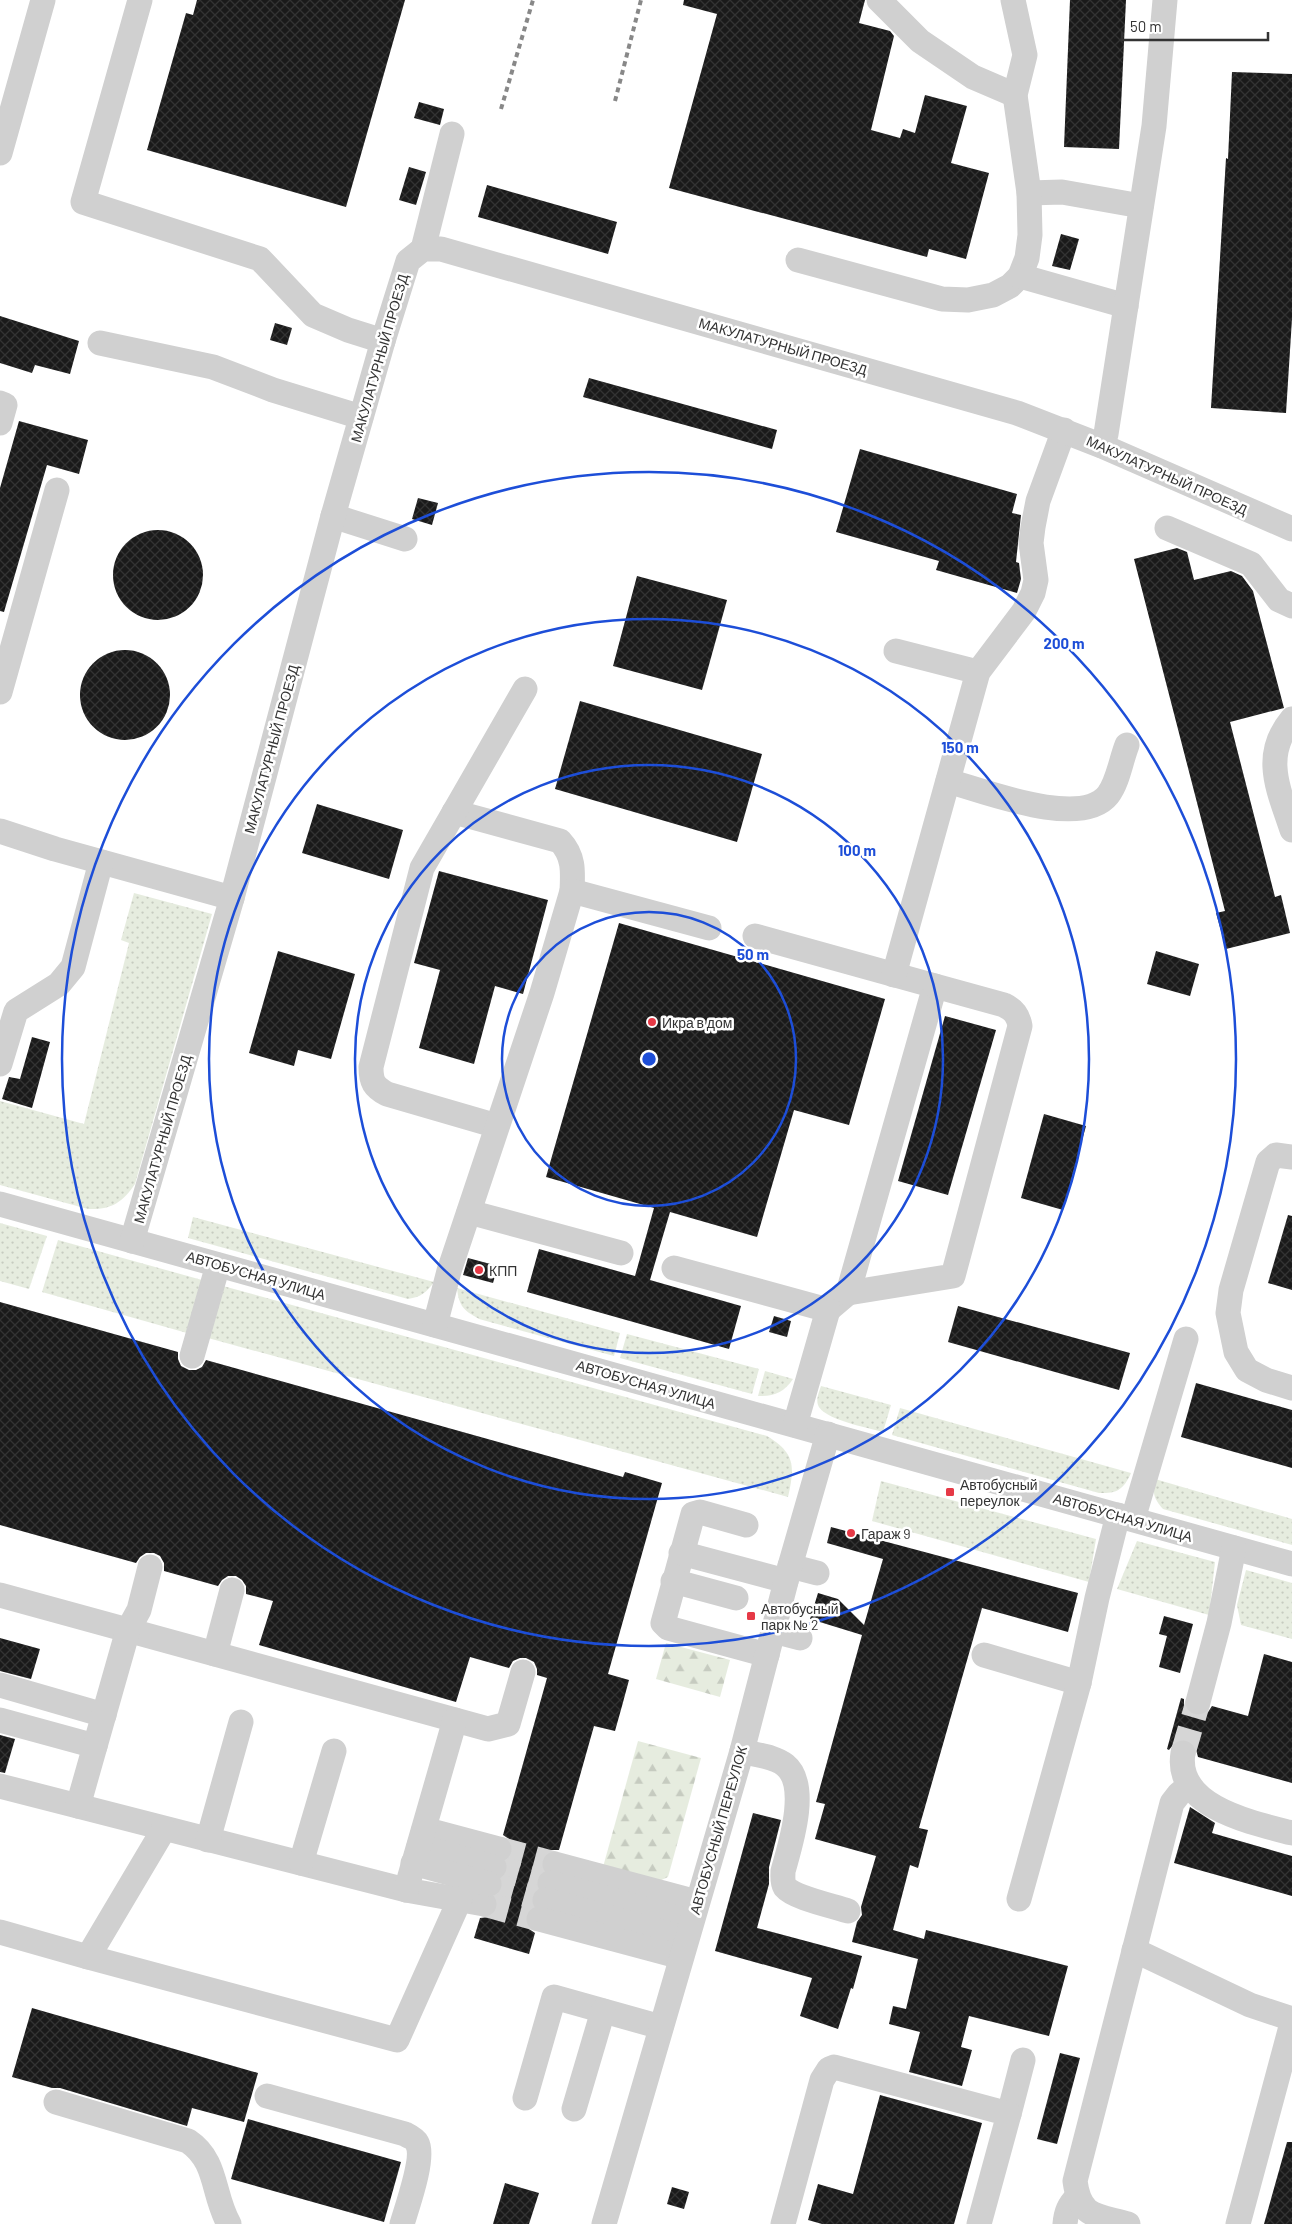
<svg xmlns="http://www.w3.org/2000/svg" width="1292" height="2224" viewBox="0 0 1292 2224" font-family="Barlow,sans-serif">
<style>
.grass{fill:url(#grass-dots)}
.forest{fill:url(#forest-firs)}
.building{fill:url(#building-cross-hatch)}
.lines{fill:none;stroke-linecap:round;stroke-linejoin:round}
.minor-tunnel{stroke:#d6d6d6;stroke-width:25;stroke-dasharray:25 12;stroke-linecap:butt}
.minor{stroke:#d0d0d0;stroke-width:25}
.rail{stroke:#888;stroke-width:4;stroke-dasharray:5 4;stroke-linecap:butt}
.ring{fill:none;stroke:#1d4ed8;stroke-width:2.5}
.poi-dot{fill:#e63946;stroke:#fff;stroke-width:2}
.labels{text-anchor:middle;dominant-baseline:central;stroke-width:5;stroke-linejoin:round;paint-order:stroke}
.street-label{font-size:14px;fill:#333;stroke:#fff}
.poi-label{font-size:14px;fill:#333;stroke:#fff;text-anchor:start}
.centre{fill:#1d4ed8;stroke:#fff;stroke-width:2.5}
.ring-label{font-size:15px;text-anchor:middle;font-weight:bold;fill:#1d4ed8;stroke:#fff;stroke-width:5;stroke-linejoin:round;paint-order:stroke}
</style>
<defs>
<pattern id="grass-dots" width="8" height="8" patternUnits="userSpaceOnUse" patternTransform="scale(1.25)"><rect width="8" height="8" fill="#e6ecdf"/><path d="M2 2h.1M6 6h.1" fill="none" stroke="#c6cbc0" stroke-width="1.8" stroke-linecap="round"/></pattern>
<pattern id="forest-firs" width="22" height="20" patternUnits="userSpaceOnUse" patternTransform="scale(1.25)"><rect width="22" height="20" fill="#e6ecdf"/><path d="M5 1l3.5 6h-7zM16 11l3.5 6h-7z" fill="#c6cbc0"/></pattern>
<pattern id="building-cross-hatch" width="8" height="8" patternUnits="userSpaceOnUse" patternTransform="scale(1.25)"><rect width="8" height="8" fill="#1a1a1a"/><path d="M0 0l8 8M0 8l8-8" fill="none" stroke="#333"/></pattern>
</defs>
<rect width="100%" height="100%" fill="#fff"/>
<!-- grass -->
<g class="grass">
<path d="M 134,893 L 212,914 L 135,1184 C 122,1203 111,1210 88,1209 L 0,1185 L 0,1101 L 84,1124 L 129,943 L 121,940 Z"/>
<path d="M 193,1217 L 434,1282 C 427,1292 421,1297 408,1299 L 188,1238 Z"/>
<path d="M 0,1223 L 47,1236 L 29,1289 L 0,1281 Z"/>
<path d="M 58,1240 L 202,1280 L 187,1333 L 42,1292 Z"/>
<path d="M 223,1286 L 767,1436 C 795,1453 795,1466 788,1497 L 208,1338 Z"/>
<path d="M 457,1288 L 620,1333 L 614,1356 L 479,1319 C 463,1310 459,1306 457,1288 Z"/>
<path d="M 627,1334 L 759,1369 L 752,1394 L 620,1358 Z"/>
<path d="M 765,1371 L 793,1379 C 784,1392 774,1397 758,1396 Z"/>
<path d="M 821,1386 L 891,1405 L 883,1432 C 869,1428 822,1419 818,1405 C 816,1399 819,1392 821,1386 Z"/>
<path d="M 900,1408 L 1131,1473 C 1124,1489 1117,1494 1099,1493 L 892,1435 Z"/>
<path d="M 1155,1479 L 1292,1519 L 1292,1545 L 1163,1509 C 1154,1499 1152,1493 1155,1479 Z"/>
<path d="M 881,1481 L 1096,1539 L 1089,1582 L 872,1521 Z"/>
<path d="M 1137,1541 L 1215,1562 L 1209,1615 L 1117,1589 Z"/>
<path d="M 1246,1570 L 1292,1583 L 1292,1639 L 1241,1625 L 1237,1605 Z"/>
</g>
<!-- forest -->
<g class="forest">
<path d="M 666,1643 L 730,1660 L 720,1697 L 656,1679 Z"/>
<path d="M 638,1741 L 701,1758 L 668,1877 L 657,1882 L 603,1867 Z"/>
</g>
<!-- building -->
<g class="building">
<path d="M 197,0 L 405,0 L 346,207 L 147,150 L 186,13 L 193,15 Z"/>
<path d="M 684,0 L 865,0 L 859,23 L 890,31 L 894,36 L 871,130 L 900,138 L 903,129 L 915,133 L 925,95 L 967,106 L 951,163 L 989,173 L 966,259 L 929,249 L 927,257 L 669,188 L 717,14 L 683,5 Z"/>
<path d="M 1070,0 L 1126,0 L 1119,149 L 1064,147 Z"/>
<path d="M 1232,72 L 1292,74 L 1292,319 L 1286,413 L 1211,408 L 1226,158 L 1228,159 Z"/>
<path d="M 419,102 L 444,109 L 440,125 L 414,118 Z"/>
<path d="M 409,167 L 426,172 L 416,205 L 399,200 Z"/>
<path d="M 487,185 L 617,222 L 608,254 L 478,217 Z"/>
<path d="M 1061,234 L 1079,239 L 1070,270 L 1052,266 Z"/>
<path d="M 0,316 L 79,341 L 70,374 L 35,365 L 32,373 L 0,363 Z"/>
<path d="M 275,323 L 292,328 L 287,345 L 270,340 Z"/>
<path d="M 589,378 L 777,430 L 772,449 L 583,397 Z"/>
<path d="M 19,421 L 88,440 L 79,474 L 47,465 L 4,612 L 0,611 L 0,488 Z"/>
<path d="M 860,449 L 1017,494 L 1012,513 L 1021,515 L 1016,562 L 1019,563 L 1021,579 L 1017,593 L 936,570 L 939,561 L 836,532 Z"/>
<path d="M 418,498 L 438,503 L 432,525 L 412,519 Z"/>
<circle cx="158" cy="575" r="45"/>
<path d="M 1177,548 L 1187,552 L 1194,580 L 1231,571 L 1242,576 L 1253,591 L 1284,708 L 1230,722 L 1275,897 L 1281,895 L 1290,933 L 1226,949 L 1216,913 L 1225,911 L 1134,559 Z"/>
<path d="M 637,576 L 727,600 L 702,690 L 613,666 Z"/>
<circle cx="125" cy="695" r="45"/>
<path d="M 580,701 L 762,754 L 737,842 L 555,789 Z"/>
<path d="M 317,804 L 403,830 L 389,879 L 302,853 Z"/>
<path d="M 439,871 L 548,900 L 523,994 L 495,986 L 474,1064 L 419,1048 L 440,970 L 414,963 Z"/>
<path d="M 619,923 L 885,999 L 849,1125 L 794,1110 L 757,1237 L 670,1212 L 650,1280 L 741,1306 L 729,1349 L 527,1292 L 539,1249 L 635,1276 L 654,1208 L 546,1177 Z"/>
<path d="M 278,951 L 355,974 L 331,1059 L 298,1050 L 294,1066 L 249,1053 Z"/>
<path d="M 1156,951 L 1199,964 L 1190,996 L 1147,984 Z"/>
<path d="M 945,1016 L 996,1030 L 948,1195 L 898,1181 Z"/>
<path d="M 32,1037 L 50,1042 L 32,1108 L 2,1099 L 9,1077 L 20,1079 Z"/>
<path d="M 1044,1114 L 1086,1126 L 1063,1210 L 1021,1198 Z"/>
<path d="M 1288,1215 L 1292,1216 L 1292,1290 L 1268,1283 Z"/>
<path d="M 468,1258 L 498,1266 L 493,1283 L 463,1275 Z"/>
<path d="M 0,1302 L 178,1352 L 178,1359 L 181,1366 L 189,1370 L 196,1370 L 202,1367 L 206,1360 L 623,1477 L 625,1472 L 662,1483 L 608,1674 L 629,1680 L 622,1706 L 615,1731 L 594,1726 L 559,1850 L 551,1850 L 545,1854 L 541,1860 L 543,1871 L 536,1879 L 537,1888 L 531,1896 L 533,1907 L 525,1916 L 525,1923 L 529,1929 L 535,1933 L 529,1954 L 474,1938 L 480,1918 L 489,1917 L 495,1913 L 498,1907 L 496,1896 L 503,1888 L 502,1879 L 508,1870 L 506,1861 L 513,1852 L 513,1846 L 509,1839 L 503,1835 L 547,1678 L 537,1675 L 537,1669 L 534,1662 L 526,1658 L 520,1658 L 513,1661 L 509,1668 L 470,1657 L 456,1702 L 259,1645 L 273,1601 L 246,1594 L 246,1586 L 242,1580 L 236,1576 L 228,1576 L 222,1580 L 218,1586 L 164,1571 L 164,1563 L 160,1556 L 154,1553 L 146,1553 L 140,1557 L 136,1563 L 0,1525 Z"/>
<path d="M 958,1306 L 1130,1353 L 1119,1390 L 948,1342 Z"/>
<path d="M 774,1316 L 791,1321 L 787,1337 L 769,1332 Z"/>
<path d="M 1196,1383 L 1292,1410 L 1292,1468 L 1181,1437 Z"/>
<path d="M 831,1527 L 1078,1593 L 1068,1632 L 982,1608 L 919,1828 L 928,1830 L 918,1868 L 910,1865 L 893,1930 L 924,1939 L 926,1930 L 1068,1966 L 1049,2036 L 969,2016 L 961,2047 L 972,2050 L 962,2086 L 909,2072 L 920,2032 L 889,2024 L 893,2006 L 906,2009 L 918,1959 L 852,1942 L 857,1922 L 862,1915 L 861,1907 L 876,1856 L 815,1839 L 825,1804 L 816,1802 L 862,1635 L 810,1619 L 818,1593 L 838,1599 L 864,1625 L 883,1559 L 827,1543 Z"/>
<path d="M 1164,1616 L 1193,1624 L 1180,1673 L 1159,1667 L 1167,1636 L 1159,1634 Z"/>
<path d="M 0,1638 L 40,1649 L 31,1679 L 0,1671 Z"/>
<path d="M 1264,1654 L 1292,1662 L 1292,1783 L 1198,1757 L 1195,1746 L 1189,1740 L 1183,1739 L 1176,1741 L 1169,1750 L 1167,1749 L 1181,1698 L 1184,1699 L 1184,1705 L 1188,1712 L 1194,1716 L 1202,1716 L 1208,1712 L 1212,1706 L 1248,1716 Z"/>
<path d="M 0,1735 L 15,1739 L 5,1773 L 0,1772 Z"/>
<path d="M 1190,1807 L 1215,1823 L 1212,1833 L 1292,1856 L 1292,1896 L 1174,1863 Z"/>
<path d="M 753,1813 L 781,1820 L 769,1867 L 769,1884 L 757,1928 L 862,1956 L 853,1989 L 851,1988 L 838,2029 L 800,2016 L 812,1978 L 715,1951 Z"/>
<path d="M 32,2008 L 258,2073 L 244,2122 L 192,2108 L 187,2126 L 60,2088 L 52,2088 L 12,2077 Z"/>
<path d="M 1060,2053 L 1080,2058 L 1057,2144 L 1037,2139 Z"/>
<path d="M 880,2095 L 982,2123 L 954,2224 L 822,2224 L 808,2220 L 818,2184 L 853,2194 Z"/>
<path d="M 248,2119 L 401,2162 L 384,2222 L 231,2179 Z"/>
<path d="M 1287,2142 L 1292,2142 L 1292,2224 L 1264,2224 Z"/>
<path d="M 505,2183 L 539,2193 L 529,2224 L 493,2224 Z"/>
<path d="M 672,2187 L 689,2192 L 684,2209 L 667,2204 Z"/>
</g>
<g class="lines">
<!-- minor-tunnel -->
<g class="minor-tunnel">
<path d="M 1183,1753 L 1198,1702"/>
<path d="M 499,1849 L 555,1864"/>
<path d="M 494,1867 L 550,1883"/>
<path d="M 489,1884 L 545,1900"/>
<path d="M 484,1904 L 539,1919"/>
</g>
<!-- minor -->
<g class="minor">
<path d="M 140,0 L 83,202 L 260,259 L 313,315 L 348,330 L 383,341"/>
<path d="M 879,0 L 920,41 L 973,77 L 1015,95"/>
<path d="M 0,153 L 43,0"/>
<path d="M 1029,193 L 1062,192 L 1141,206"/>
<path d="M 423,249 L 452,134"/>
<path d="M 798,260 L 942,299 L 968,300 L 993,295 L 1010,286 L 1020,276 L 1027,258 L 1030,235 L 1029,193 L 1015,95 L 1025,55 L 1013,0"/>
<path d="M 1020,276 L 1126,306"/>
<path d="M 100,343 L 213,367 L 273,390 L 361,417"/>
<path d="M 0,403 L 5,405 L 0,423"/>
<path d="M 1102,446 L 1106,434 L 1154,126 L 1165,0"/>
<path d="M 333,516 L 405,539"/>
<path d="M 1167,528 L 1251,564 L 1279,600 L 1292,606"/>
<path d="M 896,651 L 978,672"/>
<path d="M 0,692 L 57,490"/>
<path d="M 1292,719 C 1261,756 1279,790 1292,830"/>
<path d="M 948,781 C 984,791 1081,829 1108,795 C 1118,782 1121,760 1127,745"/>
<path d="M 454,812 L 560,841 C 574,856 573,871 572,891"/>
<path d="M 0,831 L 55,849 L 232,898"/>
<path d="M 755,936 L 935,986 L 848,1293 L 828,1310"/>
<path d="M 894,975 L 978,672 L 1024,611 L 1033,593 L 1036,580 L 1031,543 L 1033,527 L 1038,501 L 1064,430"/>
<path d="M 0,1064 L 16,1011 L 59,984 L 73,967 L 101,862"/>
<path d="M 497,1126 L 387,1094 C 374,1087 371,1082 371,1067 L 422,868 L 525,689"/>
<path d="M 1292,1157 L 1276,1155 L 1268,1162 L 1231,1290 L 1228,1313 L 1236,1352 L 1247,1370 L 1266,1380 L 1292,1388"/>
<path d="M 0,1204 L 1292,1564"/>
<path d="M 469,1212 L 621,1253"/>
<path d="M 132,1241 L 232,898 L 333,516 L 383,341 L 408,261 L 423,249 L 441,249 L 1017,413 L 1102,446 L 1292,529"/>
<path d="M 674,1268 L 828,1310 L 795,1425"/>
<path d="M 848,1293 L 953,1276 L 1020,1026 C 1018,1015 1014,1010 1004,1005 L 935,986"/>
<path d="M 435,1325 L 449,1271 L 542,993 L 572,891 L 709,928"/>
<path d="M 192,1356 L 218,1265"/>
<path d="M 1133,1519 L 1186,1339"/>
<path d="M 746,1525 L 700,1512 L 693,1514 L 663,1623 L 668,1628 L 767,1655"/>
<path d="M 681,1553 L 786,1581"/>
<path d="M 790,1566 L 817,1573"/>
<path d="M 673,1581 L 736,1598"/>
<path d="M 0,1595 L 488,1729 L 508,1724 L 523,1672"/>
<path d="M 773,1631 L 800,1638"/>
<path d="M 215,1654 L 232,1590"/>
<path d="M 984,1655 L 1079,1683"/>
<path d="M 0,1685 L 104,1715"/>
<path d="M 1198,1702 L 1219,1623 L 1234,1548"/>
<path d="M 0,1720 L 95,1746"/>
<path d="M 742,1751 C 755,1755 774,1756 785,1765 C 810,1785 790,1846 783,1871 C 783,1877 782,1882 785,1887 C 794,1898 834,1906 848,1911"/>
<path d="M 1183,1753 C 1174,1807 1253,1823 1292,1833"/>
<path d="M 0,1786 L 406,1890 L 484,1904"/>
<path d="M 78,1806 L 128,1630 L 139,1610 L 150,1567"/>
<path d="M 424,1829 L 499,1849"/>
<path d="M 208,1840 L 241,1722"/>
<path d="M 419,1846 L 494,1867"/>
<path d="M 301,1863 L 334,1751"/>
<path d="M 413,1863 L 489,1884"/>
<path d="M 555,1864 L 697,1902"/>
<path d="M 550,1883 L 691,1922"/>
<path d="M 406,1890 L 455,1720"/>
<path d="M 1019,1899 L 1079,1683 L 1097,1598 L 1118,1515"/>
<path d="M 545,1900 L 686,1939"/>
<path d="M 539,1919 L 681,1957"/>
<path d="M 0,1932 L 88,1957 L 164,1829"/>
<path d="M 1134,1950 L 1250,2005 L 1292,2019"/>
<path d="M 88,1957 L 397,2040 L 460,1899"/>
<path d="M 267,2096 L 405,2134 C 409,2136 415,2139 417,2143 C 425,2157 407,2207 402,2224"/>
<path d="M 525,2098 L 554,1997 L 661,2027"/>
<path d="M 56,2102 L 188,2141 C 218,2161 212,2194 229,2224"/>
<path d="M 574,2109 L 603,2011"/>
<path d="M 1009,2114 L 1023,2060"/>
<path d="M 604,2224 L 742,1751 L 790,1566 L 828,1434"/>
<path d="M 783,2224 L 822,2080 L 829,2069 L 834,2067 L 1009,2114 L 979,2224"/>
<path d="M 1065,2224 C 1066,2212 1069,2205 1077,2197"/>
<path d="M 1128,2224 C 1096,2215 1080,2218 1075,2181 L 1172,1803 L 1179,1794 L 1189,1786"/>
<path d="M 1238,2224 L 1292,2023"/>
</g>
<!-- rail -->
<g class="rail">
<path d="M 615,101 L 641,0"/>
<path d="M 501,109 L 533,0"/>
</g>
</g>
<!-- distance rings -->
<g class="ring">
<circle cx="649" cy="1059" r="147"/>
<circle cx="649" cy="1059" r="294"/>
<circle cx="649" cy="1059" r="440"/>
<circle cx="649" cy="1059" r="587"/>
</g>
<!-- markers -->
<g class="poi-dot">
<circle cx="652" cy="1022" r="5"/>
<circle cx="479" cy="1270" r="5"/>
<rect x="945" y="1487" width="10" height="10" rx="2.5"/>
<circle cx="851" cy="1533" r="5"/>
<rect x="746" y="1611" width="10" height="10" rx="2.5"/>
</g>
<g class="labels">
<!-- street labels -->
<g class="street-label">
<text transform="translate(783 346) rotate(16)">МАКУЛАТУРНЫЙ ПРОЕЗД</text>
<text transform="translate(379 358) rotate(-74)">МАКУЛАТУРНЫЙ ПРОЕЗД</text>
<text transform="translate(1167 475) rotate(24)">МАКУЛАТУРНЫЙ ПРОЕЗД</text>
<text transform="translate(271 749) rotate(-75)">МАКУЛАТУРНЫЙ ПРОЕЗД</text>
<text transform="translate(162 1139) rotate(-74)">МАКУЛАТУРНЫЙ ПРОЕЗД</text>
<text transform="translate(256 1275) rotate(16)">АВТОБУСНАЯ УЛИЦА</text>
<text transform="translate(646 1384) rotate(16)">АВТОБУСНАЯ УЛИЦА</text>
<text transform="translate(1123 1517) rotate(16)">АВТОБУСНАЯ УЛИЦА</text>
<text transform="translate(718 1830) rotate(-74)">АВТОБУСНЫЙ ПЕРЕУЛОК</text>
</g>
<!-- poi labels -->
<g class="poi-label">
<text x="662" y="1022">Икра в дом</text>
<text x="489" y="1270">КПП</text>
<text x="960" y="1484">Автобусный<tspan x="960" dy="16">переулок</tspan></text>
<text x="861" y="1533">Гараж 9</text>
<text x="761" y="1608">Автобусный<tspan x="761" dy="16">парк № 2</tspan></text>
</g>
</g>
<circle cx="649" cy="1059" r="8" class="centre"/>
<g class="ring-label">
<text x="1064" y="649">200 m</text>
<text x="960" y="753">150 m</text>
<text x="857" y="856">100 m</text>
<text x="753" y="960">50 m</text>
</g>
<!-- scale -->
<path d="M1122 32v8h146v-8" fill="none" stroke="#333333" stroke-width="2.5"/>
<text x="1130" y="32" font-size="15" fill="#333333" stroke="#ffffff" stroke-width="4" paint-order="stroke">50 m</text>
</svg>
